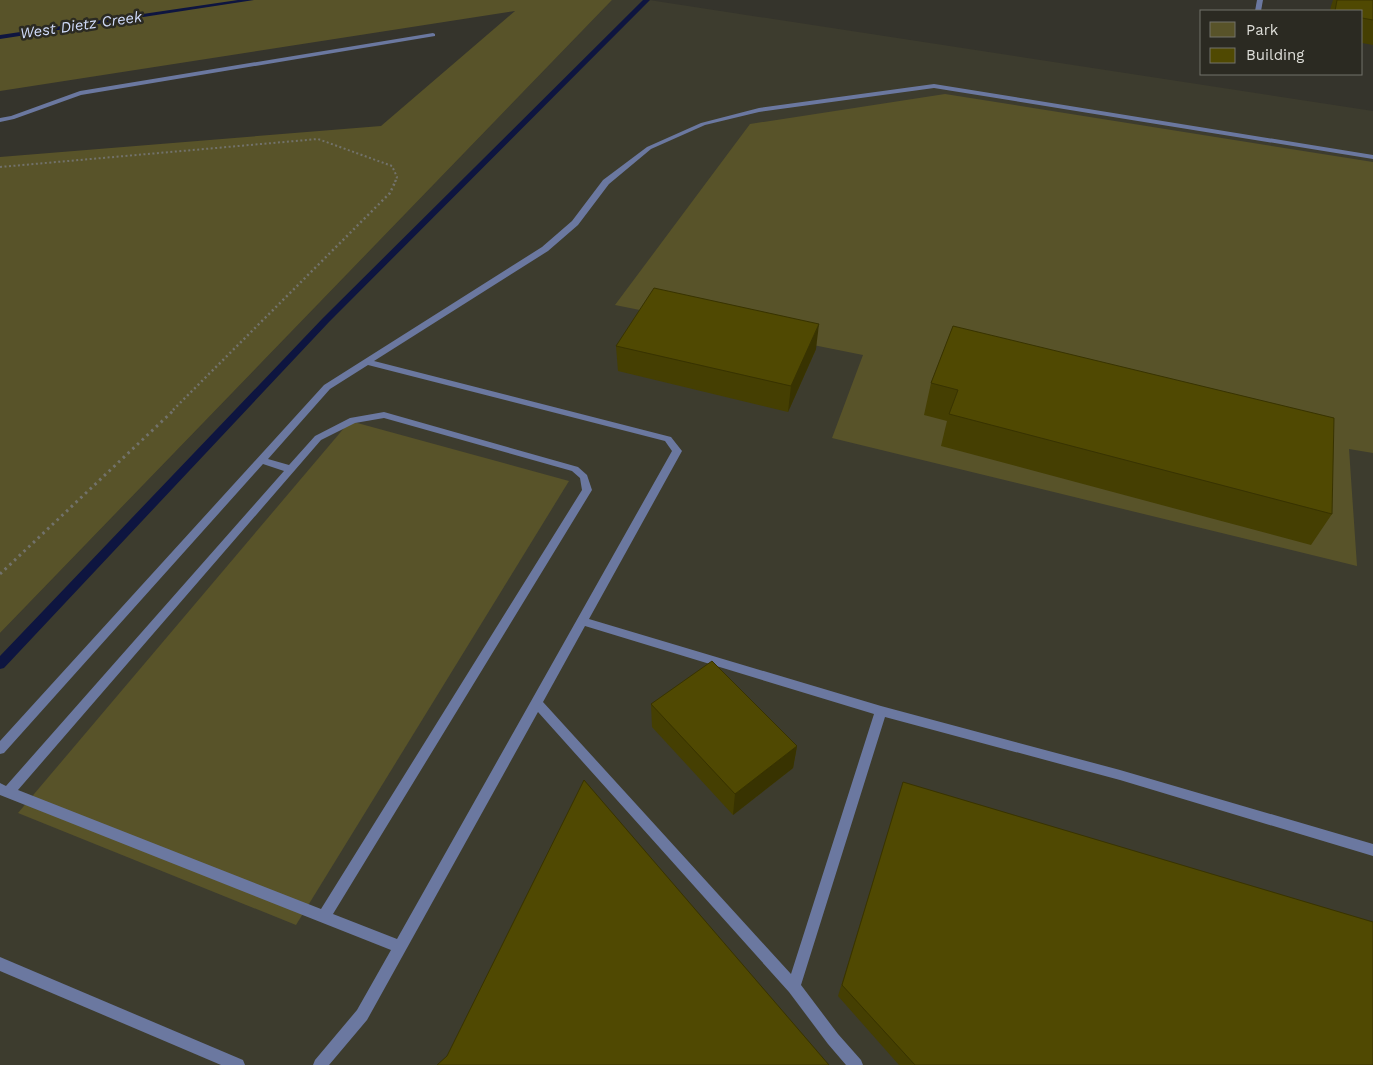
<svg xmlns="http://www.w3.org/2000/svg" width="1373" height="1065" viewBox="0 0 1373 1065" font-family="'Work Sans',sans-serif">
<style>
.built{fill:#3d3c2e}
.green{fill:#585329}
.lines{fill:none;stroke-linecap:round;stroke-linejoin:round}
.stream{fill:#0e1540;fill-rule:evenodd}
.path-far2{stroke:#72726b;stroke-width:2;stroke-dasharray:2 2.5;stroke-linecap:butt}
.path-far1{stroke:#72726b;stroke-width:2.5;stroke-dasharray:2 3;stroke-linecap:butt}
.path{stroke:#72726b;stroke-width:3;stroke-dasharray:2.5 4;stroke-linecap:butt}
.service{fill:#6b78a0;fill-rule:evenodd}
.wall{fill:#453f02}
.shaded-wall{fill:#383301}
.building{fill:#504902;stroke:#383301}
.labels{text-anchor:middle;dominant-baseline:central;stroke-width:5;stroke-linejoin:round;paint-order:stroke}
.far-water-label{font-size:15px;font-style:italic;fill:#d0dbfa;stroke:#2b2a22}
</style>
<rect width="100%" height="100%" fill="#35342c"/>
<!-- built -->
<path class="built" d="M 612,0 L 649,0 L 1373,111 L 1373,1065 L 0,1065 L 0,633 Z"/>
<!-- green -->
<g class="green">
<path d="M 0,0 L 612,0 L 0,633 L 0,157 L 381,126 L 515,11 L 0,91 Z"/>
<path d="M 945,94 L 1373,162 L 1373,453 L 1349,449 L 1357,566 L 832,438 L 863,355 L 615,305 L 750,124 Z"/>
<path d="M 350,421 L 569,481 L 296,925 L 18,813 Z"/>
</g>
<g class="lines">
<!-- stream -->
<g class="stream">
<path d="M 238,0 L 254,0 L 0,39 L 0,35 Z"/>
<path d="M 643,0 L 650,0 L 329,322 L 4,668 L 0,669 L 0,656 L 323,318 Z"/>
</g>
<!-- path-far2 -->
<path class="path-far2" d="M 0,167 L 318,139 L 392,166 L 397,177 L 395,182"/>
<!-- path-far1 -->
<path class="path-far1" d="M 173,410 L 390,193 L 396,180"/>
<!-- path -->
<path class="path" d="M 0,574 L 175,409"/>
<!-- service -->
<g class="service">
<path d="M 1257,0 L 1263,0 L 1261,11 L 1255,11 Z"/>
<path d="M 433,33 L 435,34 L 435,36 L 81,95 L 14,119 L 0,122 L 0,118 L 11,116 L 80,91 Z"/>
<path d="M 934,84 L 1373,155 L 1373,159 L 934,88 L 759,112 L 705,125 L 651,149 L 609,184 L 578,225 L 548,251 L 374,361 L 671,437 L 682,451 L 589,619 L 881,706 L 1120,770 L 1373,844 L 1373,856 L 1120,780 L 885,717 L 801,985 L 838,1034 L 861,1060 L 863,1065 L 846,1065 L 828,1044 L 789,992 L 538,712 L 367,1020 L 329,1065 L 313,1065 L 315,1060 L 357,1010 L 391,950 L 0,795 L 0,783 L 6,786 L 284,471 L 263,464 L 4,753 L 0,754 L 0,741 L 324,385 L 542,247 L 572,221 L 603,180 L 647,147 L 701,123 L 759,108 ZM 368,365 L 665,441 L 672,451 L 397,939 L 333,914 L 592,490 L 587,475 L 578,467 L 384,412 L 350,418 L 315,436 L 289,465 L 268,459 L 330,389 ZM 384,418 L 572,471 L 580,478 L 582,490 L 321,909 L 18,790 L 321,440 L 355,423 ZM 585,626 L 874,714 L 791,974 L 543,702 Z"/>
<path d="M 0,957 L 243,1060 L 245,1065 L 221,1065 L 0,971 Z"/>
</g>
</g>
<!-- wall -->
<g class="wall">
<path d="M 1333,0 L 1373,0 L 1373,45 L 1362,43 L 1362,11 L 1330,11 L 1331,6 Z"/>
<path d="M 953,326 L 1332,514 L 1311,545 L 941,446 L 947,421 L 924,415 L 931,383 Z"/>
<path d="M 616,346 L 816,349 L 788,412 L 618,371 Z"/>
<path d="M 651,704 L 797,746 L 793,768 L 733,815 L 652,727 Z"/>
<path d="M 899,797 L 1373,1065 L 899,1065 L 838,996 Z"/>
</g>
<!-- shaded-wall -->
<g class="shaded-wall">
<path d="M 819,324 L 816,349 L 788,412 L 791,386 Z"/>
<path d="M 797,746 L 793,768 L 733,815 L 735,794 Z"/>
</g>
<!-- building -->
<g class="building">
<path d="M 1337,0 L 1373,0 L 1373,20 L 1362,18 L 1362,11 L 1335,11 Z"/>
<path d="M 654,288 L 819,324 L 791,386 L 616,346 Z"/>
<path d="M 953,326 L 1334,418 L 1332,514 L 949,414 L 958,390 L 931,383 Z"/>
<path d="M 712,661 L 797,746 L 735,794 L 651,704 Z"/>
<path d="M 584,780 L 829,1065 L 437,1065 L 447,1056 Z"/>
<path d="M 903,782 L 1373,922 L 1373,1065 L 915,1065 L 842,985 Z"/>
</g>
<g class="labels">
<!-- far-water labels -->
<g class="far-water-label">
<text transform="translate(81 25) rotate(-8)">West Dietz Creek</text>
</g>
</g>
<!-- legend -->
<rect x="1200" y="10" width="162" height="65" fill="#2b2a22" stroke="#73726b"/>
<rect x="1210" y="22" width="25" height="15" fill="#585329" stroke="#73726b"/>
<text x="1246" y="35" font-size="15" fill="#deded9">Park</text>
<rect x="1210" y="48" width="25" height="15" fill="#504902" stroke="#73726b"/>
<text x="1246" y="60" font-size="15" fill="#deded9">Building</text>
</svg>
